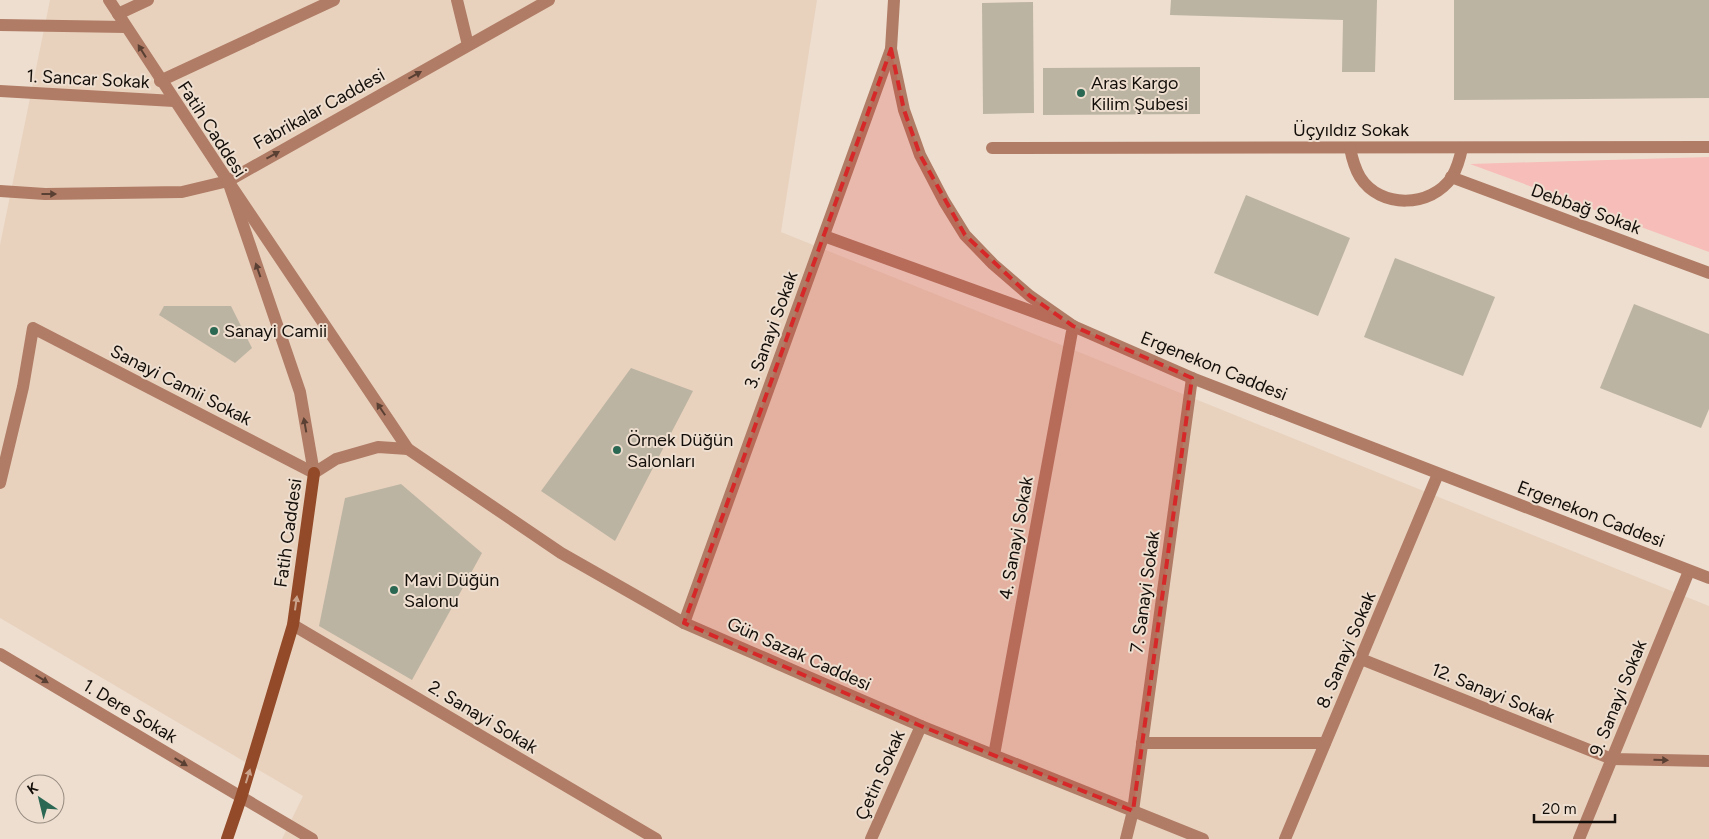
<svg xmlns="http://www.w3.org/2000/svg" width="1709" height="839" viewBox="0 0 1709 839" font-family="Figtree,sans-serif">
<style>
.built{fill:#e8d2be}
.green{fill:#f7bdb8}
.building{fill:#bcb4a2}
.lines{fill:none;stroke-linecap:round;stroke-linejoin:round}
.minor{stroke:#b07c66;stroke-width:12}
.tertiary{stroke:#b07c66;stroke-width:12}
.secondary{stroke:#934a28;stroke-width:12}
.oneway{fill:#5a3f33}
.oneway2{fill:#caa38c}
.marked{fill:#d62828;fill-opacity:0.2;stroke:#d62828;stroke-width:4;stroke-dasharray:10 6;stroke-linejoin:round}
.poi-dot{fill:#2b6853;stroke:#eedecf;stroke-width:2}
.labels{text-anchor:middle;dominant-baseline:central;stroke-width:4;stroke-linejoin:round;paint-order:stroke}
.street-label{font-size:18px;fill:#130e09;stroke:#eedecf}
.poi-label{font-size:18px;fill:#130e09;stroke:#eedecf;text-anchor:start}
</style>
<rect width="100%" height="100%" fill="#eedecf"/>
<!-- built -->
<path class="built" d="M 50,0 L 817,0 L 781,232 L 1709,606 L 1709,839 L 282,839 L 303,796 L 0,618 L 0,245 Z"/>
<!-- green -->
<path class="green" d="M 1709,157 L 1709,252 L 1470,164 Z"/>
<!-- building -->
<g class="building">
<path d="M 1171,0 L 1377,0 L 1375,72 L 1342,72 L 1343,20 L 1170,15 Z"/>
<path d="M 1454,0 L 1709,0 L 1709,98 L 1454,100 Z"/>
<path d="M 1033,2 L 1034,113 L 983,114 L 982,3 Z"/>
<path d="M 1200,67 L 1200,114 L 1043,115 L 1043,68 Z"/>
<path d="M 1246,195 L 1350,238 L 1318,316 L 1214,273 Z"/>
<path d="M 1395,258 L 1495,297 L 1463,376 L 1364,337 Z"/>
<path d="M 1634,304 L 1709,334 L 1709,409 L 1701,428 L 1600,388 Z"/>
<path d="M 164,306 L 231,306 L 252,348 L 235,363 L 159,315 Z"/>
<path d="M 631,368 L 693,391 L 615,541 L 541,491 Z"/>
<path d="M 401,484 L 482,553 L 412,680 L 319,626 L 345,498 Z"/>
</g>
<g class="lines">
<!-- minor -->
<g class="minor">
<path d="M 457,0 L 468,45"/>
<path d="M 118,14 L 148,0"/>
<path d="M 0,25 L 126,27"/>
<path d="M 160,81 L 334,0"/>
<path d="M 0,91 L 174,101"/>
<path d="M 992,148 L 1709,147"/>
<path d="M 1350,148 C 1352,158 1354,167 1360,177 C 1380,209 1431,208 1452,177 C 1457,168 1460,158 1462,148"/>
<path d="M 1451,177 L 1709,273"/>
<path d="M 0,191 L 45,194 L 182,192 L 228,181 L 549,0"/>
<path d="M 824,236 L 1073,326 L 994,755"/>
<path d="M 0,483 L 23,387 L 33,328 L 314,473"/>
<path d="M 684,623 L 891,49"/>
<path d="M 293,625 L 656,839"/>
<path d="M 0,654 L 312,839"/>
<path d="M 1361,659 L 1612,759 L 1709,761"/>
<path d="M 1142,743 L 1325,743"/>
<path d="M 871,839 L 921,726"/>
<path d="M 1126,839 L 1133,811 L 1192,378"/>
<path d="M 1285,839 L 1438,474"/>
<path d="M 1579,839 L 1689,571"/>
</g>
<!-- tertiary -->
<g class="tertiary">
<path d="M 109,0 L 228,181 L 300,392 L 314,473 L 336,459 L 378,447 L 408,449"/>
<path d="M 894,0 L 891,49 L 904,110 L 920,155 L 944,201 L 965,235 L 993,264 L 1030,296 L 1073,326 L 1192,378 L 1709,578"/>
<path d="M 228,181 L 408,449 L 561,553 L 684,623 L 921,726 L 1203,839"/>
</g>
<!-- secondary -->
<path class="secondary" d="M 227,839 L 241,798 L 293,625 L 314,473"/>
</g>
<!-- one-way arrows -->
<defs><path id="oneway-solid" d="M-6-.8H1V-3.2L6.5 0L1 3.2V.8H-6Z" transform="scale(1.25)"/></defs>
<g class="oneway">
<use href="#oneway-solid" transform="translate(142 51) rotate(-122)"/>
<use href="#oneway-solid" transform="translate(415 75) rotate(-29)"/>
<use href="#oneway-solid" transform="translate(273 155) rotate(-29)"/>
<use href="#oneway-solid" transform="translate(49 194)"/>
<use href="#oneway-solid" transform="translate(258 270) rotate(-109)"/>
<use href="#oneway-solid" transform="translate(381 409) rotate(-124)"/>
<use href="#oneway-solid" transform="translate(305 425) rotate(-100)"/>
<use href="#oneway-solid" transform="translate(42 679) rotate(31)"/>
<use href="#oneway-solid" transform="translate(1661 760) rotate(1)"/>
<use href="#oneway-solid" transform="translate(181 762) rotate(31)"/>
</g>
<g class="oneway2">
<use href="#oneway-solid" transform="translate(296 603) rotate(-82)"/>
<use href="#oneway-solid" transform="translate(248 776) rotate(-73)"/>
</g>
<!-- marked area -->
<path class="marked" d="M 891,49 L 904,110 L 920,155 L 965,235 L 1030,296 L 1073,326 L 1192,378 L 1133,811 L 921,726 L 684,623 Z"/>
<!-- markers -->
<g class="poi-dot">
<circle cx="1081" cy="93" r="5"/>
<circle cx="214" cy="331" r="5"/>
<circle cx="617" cy="450" r="5"/>
<circle cx="394" cy="590" r="5"/>
</g>
<g class="labels">
<!-- street labels -->
<g class="street-label">
<text transform="translate(88 79) rotate(3)">1. Sancar Sokak</text>
<text transform="translate(319 109) rotate(-29)">Fabrikalar Caddesi</text>
<text transform="translate(212 129) rotate(57)">Fatih Caddesi</text>
<text x="1351" y="130">Üçyıldız Sokak</text>
<text transform="translate(1586 209) rotate(20)">Debbağ Sokak</text>
<text transform="translate(771 330) rotate(-70)">3. Sanayi Sokak</text>
<text transform="translate(1214 366) rotate(22)">Ergenekon Caddesi</text>
<text transform="translate(181 385) rotate(27)">Sanayi Camii Sokak</text>
<text transform="translate(1591 514) rotate(21)">Ergenekon Caddesi</text>
<text transform="translate(288 533) rotate(-82)">Fatih Caddesi</text>
<text transform="translate(1016 538) rotate(-80)">4. Sanayi Sokak</text>
<text transform="translate(1145 592) rotate(-82)">7. Sanayi Sokak</text>
<text transform="translate(1346 650) rotate(-67)">8. Sanayi Sokak</text>
<text transform="translate(799 654) rotate(24)">Gün Sazak Caddesi</text>
<text transform="translate(1493 693) rotate(22)">12. Sanayi Sokak</text>
<text transform="translate(1618 698) rotate(-68)">9. Sanayi Sokak</text>
<text transform="translate(130 711) rotate(31)">1. Dere Sokak</text>
<text transform="translate(483 717) rotate(31)">2. Sanayi Sokak</text>
<text transform="translate(880 775) rotate(-66)">Çetin Sokak</text>
</g>
<!-- poi labels -->
<g class="poi-label">
<text x="1091" y="83">Aras Kargo<tspan x="1091" dy="21">Kilim Şubesi</tspan></text>
<text x="224" y="331">Sanayi Camii</text>
<text x="627" y="440">Örnek Düğün<tspan x="627" dy="21">Salonları</tspan></text>
<text x="404" y="580">Mavi Düğün<tspan x="404" dy="21">Salonu</tspan></text>
</g>
</g>
<!-- north arrow -->
<g transform="translate(40 799) rotate(325)"><circle r="24" fill="#eedecf" stroke="#968b80"/>
<path d="M0-4L9 19L0 12L-9 19Z" fill="#2b6853"/>
<text y="-8" font-size="14" font-weight="bold" text-anchor="middle" fill="#130e09">K</text>
</g>
<!-- scale -->
<path d="M1534 814v8h81v-8" fill="none" stroke="#130e09" stroke-width="2.5"/>
<text x="1542" y="814" font-size="15" fill="#130e09" stroke="#eedecf" stroke-width="4" paint-order="stroke">20 m</text>
</svg>
